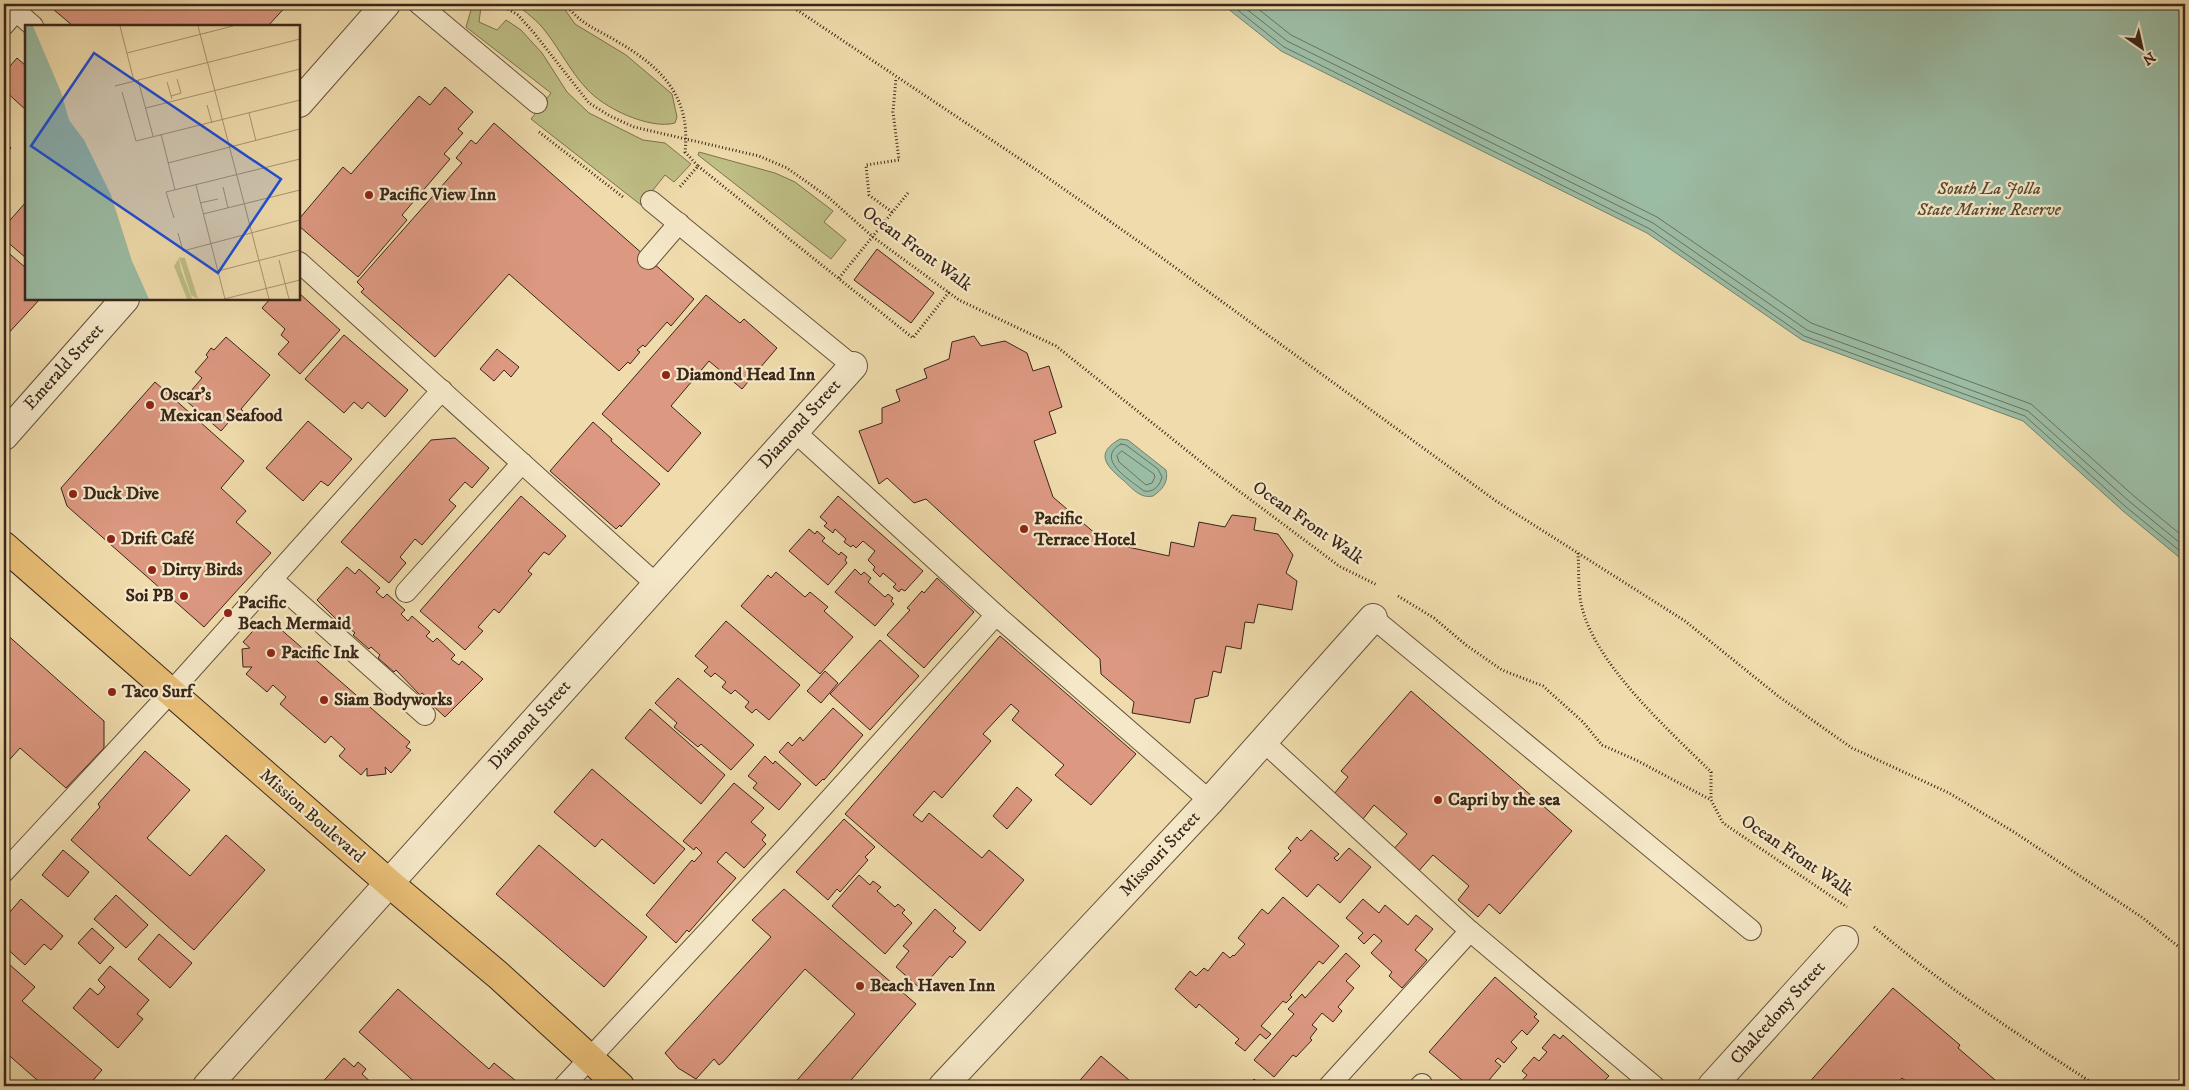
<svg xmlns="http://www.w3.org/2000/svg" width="2189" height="1090" viewBox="0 0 2189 1090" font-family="'IM FELL DW Pica',serif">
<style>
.green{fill:#bebe85;stroke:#7c724f}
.water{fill:#9bbca4;stroke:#74806c}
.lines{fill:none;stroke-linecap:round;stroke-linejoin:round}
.shore{stroke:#6a715e;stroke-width:1}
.building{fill:#dc9881;stroke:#3a2619}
.lane-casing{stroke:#67533e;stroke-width:22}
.street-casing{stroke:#67533e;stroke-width:30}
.primary-casing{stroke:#3a2619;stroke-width:30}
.path{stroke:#3a2619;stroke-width:3;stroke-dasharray:1 2.5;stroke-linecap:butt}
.lane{stroke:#f5e8c8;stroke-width:20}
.street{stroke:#f5e8c8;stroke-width:28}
.primary{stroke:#e8be76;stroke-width:28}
.poi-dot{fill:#8f2418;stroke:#f5e8c8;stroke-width:2}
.labels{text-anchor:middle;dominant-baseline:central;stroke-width:4.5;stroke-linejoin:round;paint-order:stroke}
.park-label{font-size:18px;font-style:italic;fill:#5b4c34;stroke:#f5e8c8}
.poi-label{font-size:18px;font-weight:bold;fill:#3a2619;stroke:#f5e8c8;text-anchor:start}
.street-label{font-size:18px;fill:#3a2619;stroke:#f5e8c8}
.inset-road{fill:none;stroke:#a79371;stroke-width:1}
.view{fill:#1d4ed8;fill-opacity:0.15;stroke:#1d4ed8;stroke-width:2.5}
.inset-edge{fill:none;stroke:#3a2619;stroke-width:2.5}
</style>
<rect width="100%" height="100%" fill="#efdbab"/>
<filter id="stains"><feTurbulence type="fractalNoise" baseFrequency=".004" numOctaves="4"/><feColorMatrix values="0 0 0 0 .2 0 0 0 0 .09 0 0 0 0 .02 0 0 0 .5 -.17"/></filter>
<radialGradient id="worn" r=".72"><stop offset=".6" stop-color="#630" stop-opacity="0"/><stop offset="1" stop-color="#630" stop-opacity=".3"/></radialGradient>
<!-- green -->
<g class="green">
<path d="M 515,4 L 561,4 L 575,24 L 626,55 L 672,94 L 677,117 L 675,123 C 650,130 603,108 586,88 C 571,72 560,50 546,32 C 538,21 526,12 515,4 Z"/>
<path d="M 475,7 L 481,7 L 479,22 L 497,30 L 506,20 L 521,30 L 542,53 L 567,92 L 589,113 L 643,140 L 665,143 L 691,164 L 674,182 L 665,175 L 641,205 L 531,119 L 551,93 L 466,27 L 471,10 Z"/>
<path d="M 699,152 L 775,173 L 795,182 L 833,211 L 824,222 L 846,240 L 831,259 L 698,155 Z"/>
</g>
<!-- water -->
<g class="water">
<path d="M 1222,4 L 2185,4 L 2185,562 L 2123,511 L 2023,421 L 1802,340 L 1647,233 L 1281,51 Z"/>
<path d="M 1120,439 L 1128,440 L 1166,470 C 1169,482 1162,490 1153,496 C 1140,499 1132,488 1123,480 C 1105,465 1095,453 1120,439 Z"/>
</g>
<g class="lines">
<!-- shore -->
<g class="shore">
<path d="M 1230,4 L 1284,47 L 1650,229 L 1804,336 L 2025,416 L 2126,507 L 2185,555"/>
<path d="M 1240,4 L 1287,41 L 1653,223 L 1807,330 L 2028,411 L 2130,502 L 2185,547"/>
<path d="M 1252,4 L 1291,35 L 1657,217 L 1811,323 L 2031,404 L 2135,497 L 2185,538"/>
<path d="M 1121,444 L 1126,445 L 1158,469 L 1162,477 C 1160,485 1154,493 1144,491 C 1130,480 1094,459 1121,444 Z"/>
<path d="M 1122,451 L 1154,474 L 1155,477 L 1152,483 L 1146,485 L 1119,462 L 1117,456 Z"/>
</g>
</g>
<!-- building -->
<g class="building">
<path d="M 47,4 L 288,4 L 268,26 L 73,26 Z"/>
<path d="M 17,58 L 26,66 L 26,110 L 4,90 L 4,73 Z"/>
<path d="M 445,87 L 473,112 L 458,129 L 463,133 L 444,154 L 450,159 L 402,215 L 407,220 L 358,277 L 299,226 L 299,219 L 343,167 L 351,174 L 419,96 L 430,105 Z"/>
<path d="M 4,93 L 10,99 L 4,107 Z"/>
<path d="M 494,123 L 694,299 L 671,326 L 667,322 L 645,347 L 643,345 L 637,350 L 640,352 L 630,364 L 628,362 L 619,371 L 509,274 L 435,357 L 361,292 L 364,289 L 357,282 L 462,163 L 456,158 L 471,140 L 476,144 Z"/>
<path d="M 4,142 L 11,148 L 4,156 Z"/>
<path d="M 26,202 L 26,258 L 4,239 L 4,227 Z"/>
<path d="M 4,249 L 26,268 L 26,299 L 40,299 L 4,338 Z"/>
<path d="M 877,249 L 934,293 L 911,323 L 854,280 Z"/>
<path d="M 299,293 L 340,330 L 300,374 L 278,354 L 289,342 L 281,335 L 285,329 L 262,308 L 270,299 L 299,299 Z"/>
<path d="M 706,295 L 740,323 L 744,319 L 777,348 L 742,389 L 709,361 L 671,406 L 701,433 L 668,472 L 602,414 Z"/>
<path d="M 344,335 L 408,390 L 385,417 L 368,402 L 362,409 L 354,402 L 344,413 L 305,379 Z"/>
<path d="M 974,336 L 981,346 L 1005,341 L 1027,353 L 1033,371 L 1049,366 L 1062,407 L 1049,412 L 1056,433 L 1034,441 L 1053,497 L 1105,542 L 1169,556 L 1171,542 L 1194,547 L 1199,522 L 1225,527 L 1232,515 L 1256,518 L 1254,530 L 1278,534 L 1293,555 L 1286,573 L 1297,581 L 1292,610 L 1258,604 L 1254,623 L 1245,622 L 1241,649 L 1226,646 L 1221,673 L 1213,671 L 1208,696 L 1195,699 L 1190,723 L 1132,713 L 1134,702 L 1101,674 L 1100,659 L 926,499 L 914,503 L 887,478 L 879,484 L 859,431 L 882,423 L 882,408 L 900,401 L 896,390 L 927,378 L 924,369 L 949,359 L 952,342 Z"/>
<path d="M 226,337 L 270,375 L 241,409 L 243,411 L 238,416 L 236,414 L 221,431 L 184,399 L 202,378 L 195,372 L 208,357 L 206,355 L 211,348 L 214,350 Z"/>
<path d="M 497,349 L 519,367 L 511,377 L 504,370 L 494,381 L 480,369 Z"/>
<path d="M 155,382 L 244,461 L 221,488 L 246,511 L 236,522 L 271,553 L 204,627 L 67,506 L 61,488 Z"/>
<path d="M 308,421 L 352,459 L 328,486 L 321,481 L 303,501 L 266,468 Z"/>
<path d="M 593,422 L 612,439 L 611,441 L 660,484 L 621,527 L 620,525 L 616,529 L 550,471 Z"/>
<path d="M 455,438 L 489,468 L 472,488 L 465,482 L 449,500 L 456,506 L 422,545 L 415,539 L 400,557 L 406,563 L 389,583 L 341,542 L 431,440 Z"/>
<path d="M 521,496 L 566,536 L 549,555 L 544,552 L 528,571 L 532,574 L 499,613 L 494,609 L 478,627 L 483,631 L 465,650 L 420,611 Z"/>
<path d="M 838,496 L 923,571 L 905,591 L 901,589 L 899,592 L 893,587 L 896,584 L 883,573 L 880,577 L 873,570 L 875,567 L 868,560 L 875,551 L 863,541 L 856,548 L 853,545 L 851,547 L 844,542 L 846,539 L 835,529 L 833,533 L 824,526 L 827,523 L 820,517 Z"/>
<path d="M 809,529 L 815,534 L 817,531 L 825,538 L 822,541 L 839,555 L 841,552 L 847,557 L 845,560 L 847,563 L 828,585 L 789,551 Z"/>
<path d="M 347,567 L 355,574 L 359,569 L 380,588 L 376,592 L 383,598 L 387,594 L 405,610 L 401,614 L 408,621 L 412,616 L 430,632 L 426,636 L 433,642 L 437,638 L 455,655 L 451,659 L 459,665 L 462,661 L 483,679 L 445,717 L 429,702 L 431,701 L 422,693 L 420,695 L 396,670 L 394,672 L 378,658 L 380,655 L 371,647 L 369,649 L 353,635 L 355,633 L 346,625 L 344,627 L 317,600 Z"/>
<path d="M 855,569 L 861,575 L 864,572 L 871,578 L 868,582 L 885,597 L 888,594 L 893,598 L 891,601 L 894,604 L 875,626 L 835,592 Z"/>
<path d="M 776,572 L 805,597 L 810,592 L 828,607 L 824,611 L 853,637 L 820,674 L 741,606 L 768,575 L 771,578 Z"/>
<path d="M 937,578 L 974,612 L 924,668 L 887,635 L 910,610 L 907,608 L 922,591 L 924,593 Z"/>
<path d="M 270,620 L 410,742 L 406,747 L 411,750 L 391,773 L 385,767 L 386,774 L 367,776 L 367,768 L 361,775 L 339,756 L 345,749 L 331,736 L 325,743 L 280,704 L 286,697 L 273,685 L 267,692 L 246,674 L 252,667 L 243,667 L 242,649 L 250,648 L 243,642 L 262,621 L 266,625 Z"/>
<path d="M 726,621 L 800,685 L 769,720 L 756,709 L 752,713 L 745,707 L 749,702 L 735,690 L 731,694 L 722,687 L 726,682 L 715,673 L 711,677 L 704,671 L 708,667 L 695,656 Z"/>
<path d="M 4,632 L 104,721 L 104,748 L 66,788 L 20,748 L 4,766 Z"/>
<path d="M 1000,636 L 1136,754 L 1091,805 L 1055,775 L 1064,765 L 1012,720 L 1019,711 L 1011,704 L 983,734 L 991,741 L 942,798 L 934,791 L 913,815 L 922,822 L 929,813 L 982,858 L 989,850 L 1024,880 L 980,931 L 845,814 Z"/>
<path d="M 880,640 L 919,676 L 870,730 L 830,694 Z"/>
<path d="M 825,671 L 838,683 L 821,703 L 807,691 Z"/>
<path d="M 678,678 L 754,745 L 731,770 L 701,744 L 698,747 L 674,727 L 677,723 L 655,703 Z"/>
<path d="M 1411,691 L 1572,831 L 1500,914 L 1489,904 L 1478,917 L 1458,900 L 1469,886 L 1433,855 L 1416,874 L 1391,852 L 1407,834 L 1374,805 L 1363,819 L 1334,794 L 1348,777 L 1341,771 Z"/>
<path d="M 833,708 L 863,735 L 824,780 L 823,779 L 816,786 L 779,752 L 788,742 L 792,746 L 800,737 L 803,741 Z"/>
<path d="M 650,709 L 725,775 L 701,804 L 625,738 Z"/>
<path d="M 145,751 L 190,790 L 147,838 L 190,876 L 226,835 L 265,870 L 194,950 L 71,840 L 100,807 L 98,804 Z"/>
<path d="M 765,756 L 773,764 L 775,761 L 801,784 L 779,810 L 753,788 L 757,783 L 748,776 Z"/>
<path d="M 592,769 L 685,849 L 654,884 L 602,839 L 595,847 L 554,812 Z"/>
<path d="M 734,783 L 764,808 L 751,822 L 766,835 L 762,840 L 766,844 L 744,868 L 726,852 L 717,862 L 736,878 L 689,932 L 687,930 L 676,943 L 646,915 L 692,860 L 694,862 L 702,853 L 696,847 L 694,850 L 683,841 Z"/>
<path d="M 1017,787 L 1032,800 L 1007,829 L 993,816 Z"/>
<path d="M 844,819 L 875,847 L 865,857 L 868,860 L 840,892 L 837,889 L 828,900 L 796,872 Z"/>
<path d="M 1311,830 L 1339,854 L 1334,858 L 1337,861 L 1349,848 L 1371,867 L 1340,903 L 1318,884 L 1307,897 L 1275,869 L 1291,851 L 1288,848 L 1297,837 L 1301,841 Z"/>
<path d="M 539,845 L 647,937 L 604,987 L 496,894 Z"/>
<path d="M 63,850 L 89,872 L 68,897 L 42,875 Z"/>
<path d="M 859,875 L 870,885 L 873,881 L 881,887 L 877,891 L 895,907 L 898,904 L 905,910 L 902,913 L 912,923 L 885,954 L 832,906 Z"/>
<path d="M 784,889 L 916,1004 L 846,1086 L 792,1086 L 855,1014 L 805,969 L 723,1062 L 719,1065 L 714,1059 L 696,1079 L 678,1068 L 665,1053 L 771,937 L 752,920 Z"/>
<path d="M 116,895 L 148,925 L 126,948 L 94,919 Z"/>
<path d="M 1283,897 L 1339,946 L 1323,964 L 1319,961 L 1290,995 L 1292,997 L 1286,1003 L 1283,1001 L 1261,1026 L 1271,1034 L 1266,1039 L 1260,1034 L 1245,1051 L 1235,1043 L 1239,1039 L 1199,1004 L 1196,1008 L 1175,989 L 1190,971 L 1196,976 L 1204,968 L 1208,971 L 1223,952 L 1230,958 L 1233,955 L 1234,956 L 1245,944 L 1238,938 L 1262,909 L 1268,914 Z"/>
<path d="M 21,899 L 63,936 L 51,950 L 44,944 L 25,965 L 4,946 L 4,919 Z"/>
<path d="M 1363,899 L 1379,913 L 1385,905 L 1408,925 L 1416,915 L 1433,929 L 1415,950 L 1427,960 L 1402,988 L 1389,976 L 1392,972 L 1371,953 L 1382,941 L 1374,934 L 1364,944 L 1358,938 L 1363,933 L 1346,918 Z"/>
<path d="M 935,909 L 956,928 L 953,931 L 966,942 L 952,958 L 950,956 L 921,989 L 896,967 L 909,951 L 903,946 Z"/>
<path d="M 92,928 L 114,948 L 100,964 L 78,943 Z"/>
<path d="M 159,934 L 192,963 L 170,988 L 138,959 Z"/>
<path d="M 1346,953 L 1360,966 L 1346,981 L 1354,988 L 1338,1007 L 1342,1011 L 1333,1022 L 1322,1013 L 1312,1025 L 1317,1029 L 1310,1038 L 1312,1040 L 1296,1057 L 1293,1055 L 1274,1077 L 1254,1060 L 1294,1014 L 1288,1009 L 1302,994 L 1305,998 Z"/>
<path d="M 10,965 L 35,987 L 22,1001 L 102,1070 L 88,1086 L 44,1086 L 4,1051 L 4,972 Z"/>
<path d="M 110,966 L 149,1000 L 137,1014 L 143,1019 L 118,1048 L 73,1008 L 90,988 L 98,995 L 105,987 L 98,980 Z"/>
<path d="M 1495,977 L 1537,1014 L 1534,1017 L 1539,1021 L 1527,1035 L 1522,1030 L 1511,1042 L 1517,1048 L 1504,1063 L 1498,1058 L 1495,1061 L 1501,1066 L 1484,1086 L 1479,1086 L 1476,1083 L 1473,1086 L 1469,1086 L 1429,1052 Z"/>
<path d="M 1893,988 L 1960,1045 L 1958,1048 L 2002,1086 L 1912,1086 L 1902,1078 L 1895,1086 L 1806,1086 Z"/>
<path d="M 398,989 L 489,1069 L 494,1063 L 521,1085 L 419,1086 L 359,1032 Z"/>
<path d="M 1554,1034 L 1560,1039 L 1563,1035 L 1609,1076 L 1599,1086 L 1509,1086 L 1514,1080 L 1519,1084 L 1527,1075 L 1522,1071 L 1534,1057 L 1539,1061 L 1547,1052 L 1542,1048 Z"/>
<path d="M 1101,1056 L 1129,1080 L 1123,1086 L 1075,1086 Z"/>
<path d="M 344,1058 L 354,1067 L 358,1062 L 366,1069 L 362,1074 L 375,1086 L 311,1086 L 315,1082 L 319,1086 Z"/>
<path d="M 1254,1079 L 1262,1086 L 1248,1086 Z"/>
</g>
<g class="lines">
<defs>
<g id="lane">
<path d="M 8,4 L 33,26"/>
<path d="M 419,4 L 537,103"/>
<path d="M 4,25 L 16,11"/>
<path d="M 651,201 L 853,366"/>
<path d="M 648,259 L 679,223"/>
<path d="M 299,262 L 656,584"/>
<path d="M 794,431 L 996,615 L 1210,801"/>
<path d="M 272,579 L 425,715"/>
<path d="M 406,592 L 522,463"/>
<path d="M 1373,618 L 1751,930"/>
<path d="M 1264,742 L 1470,931 L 1654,1086"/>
<path d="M 4,872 L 170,693 L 442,390"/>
<path d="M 564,1086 L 791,842 L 996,615"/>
<path d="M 1329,1086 L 1470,931"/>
<path d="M 1420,1086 L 1422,1084"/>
</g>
<g id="street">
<path d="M 299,103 L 386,4"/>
<path d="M 4,436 L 125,299"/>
<path d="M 207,1086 L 853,366"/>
<path d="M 943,1086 L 1210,801 L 1373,618"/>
<path d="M 1712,1086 L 1844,940"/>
</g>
<path id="primary" d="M 4,546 L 389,883 L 498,975 L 620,1086"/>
</defs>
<!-- lane casing -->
<use href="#lane" class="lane-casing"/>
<!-- street casing -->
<use href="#street" class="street-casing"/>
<!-- primary casing -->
<use href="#primary" class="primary-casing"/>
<!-- path -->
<g class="path">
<path d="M 499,4 L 518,15 L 534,33 L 589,103 L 610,116 L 634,127 L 759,156 L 787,168 L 828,197 L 873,237 L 959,300 L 1056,346 L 1215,473 L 1339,566 L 1377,585"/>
<path d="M 566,4 C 579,24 599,30 618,42 C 663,68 691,98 685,152 L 698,166 L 679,188"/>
<path d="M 788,4 L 1041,173 L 1158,255 L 1496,501 L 1685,621 L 1778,696 L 1852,748 L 1949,793 L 2014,832 L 2143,918 L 2185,952"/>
<path d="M 539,132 L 623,197"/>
<path d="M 698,166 L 913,338 L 949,292"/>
<path d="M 892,212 L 869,195 L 866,165 L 899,160 L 893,112 L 896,78"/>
<path d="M 839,278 L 908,193"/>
<path d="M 1578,553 C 1579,569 1578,587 1581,603 C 1593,663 1668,729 1711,772 L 1711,799"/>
<path d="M 1398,596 L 1434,618 L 1466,645 L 1502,670 L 1543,686 L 1583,722 L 1602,745 L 1636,760 L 1711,800 L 1723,823 L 1847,907"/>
<path d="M 1874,927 C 1944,986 2021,1037 2097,1086"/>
</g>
<!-- lane -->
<use href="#lane" class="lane"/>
<!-- street -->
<use href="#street" class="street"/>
<!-- primary -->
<use href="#primary" class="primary"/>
</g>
<!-- markers -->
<g class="poi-dot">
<circle cx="369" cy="195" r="5"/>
<circle cx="666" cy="375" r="5"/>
<circle cx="150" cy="405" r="5"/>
<circle cx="73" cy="494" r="5"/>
<circle cx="1024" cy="529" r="5"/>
<circle cx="111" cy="539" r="5"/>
<circle cx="152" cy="570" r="5"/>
<circle cx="184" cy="596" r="5"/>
<circle cx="228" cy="613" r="5"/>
<circle cx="271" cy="653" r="5"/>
<circle cx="112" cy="692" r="5"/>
<circle cx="324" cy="700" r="5"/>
<circle cx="1438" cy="800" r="5"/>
<circle cx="860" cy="986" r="5"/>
</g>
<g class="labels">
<!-- park labels -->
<g class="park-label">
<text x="1989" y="189">South La Jolla<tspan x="1989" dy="21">State Marine Reserve</tspan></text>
</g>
<!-- poi labels -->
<g class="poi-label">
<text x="379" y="195">Pacific View Inn</text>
<text x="676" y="375">Diamond Head Inn</text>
<text x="160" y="395">Oscar's<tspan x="160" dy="21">Mexican Seafood</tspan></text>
<text x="83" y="494">Duck Dive</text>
<text x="1034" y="519">Pacific<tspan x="1034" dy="21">Terrace Hotel</tspan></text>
<text x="121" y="539">Drift Café</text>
<text x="162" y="570">Dirty Birds</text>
<text x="174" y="596" text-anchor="end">Soi PB</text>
<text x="238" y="603">Pacific<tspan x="238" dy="21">Beach Mermaid</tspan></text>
<text x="281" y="653">Pacific Ink</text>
<text x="122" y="692">Taco Surf</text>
<text x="334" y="700">Siam Bodyworks</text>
<text x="1448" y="800">Capri by the sea</text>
<text x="870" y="986">Beach Haven Inn</text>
</g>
<!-- street labels -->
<g class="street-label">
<text transform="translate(917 249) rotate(36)">Ocean Front Walk</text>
<text transform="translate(64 367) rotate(-48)">Emerald Street</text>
<text transform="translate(800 424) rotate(-48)">Diamond Street</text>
<text transform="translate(1308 523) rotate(35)">Ocean Front Walk</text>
<text transform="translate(530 725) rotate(-48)">Diamond Street</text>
<text transform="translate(312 816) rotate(41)">Mission Boulevard</text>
<text transform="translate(1160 854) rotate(-47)">Missouri Street</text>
<text transform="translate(1797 856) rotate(34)">Ocean Front Walk</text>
<text transform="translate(1778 1013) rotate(-48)">Chalcedony Street</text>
</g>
</g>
<!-- overview -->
<g transform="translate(25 25)">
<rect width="275" height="275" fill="#efdbab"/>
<path d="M 154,232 L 160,233 L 173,274 L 166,270 ZM 154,233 L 156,245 L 167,274 L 162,274 L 149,241 Z" fill="#bebe85"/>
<path d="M 0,1 L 8,1 L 36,67 L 44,95 L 59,115 L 86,170 L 107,236 L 124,274 L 0,274 Z" fill="#9bbca4"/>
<path class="inset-road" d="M 95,1 L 109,56M 173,1 L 244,274M 102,28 L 208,1M 113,55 L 128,111M 142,57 L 147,74M 90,61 L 275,14M 97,67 L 111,116 L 275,75M 146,71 L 156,68 L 152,54M 182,80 L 187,98M 121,83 L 275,44M 224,88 L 231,116M 136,109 L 150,165M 143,138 L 275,104M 171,160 L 200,274M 198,162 L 203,183M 175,178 L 193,174M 178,189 L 275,165M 149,193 L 141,167 L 275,134M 153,208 L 158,226 L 275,195M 254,235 L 264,274M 193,246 L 275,225M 199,274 L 275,255"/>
<path class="view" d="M 69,28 L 256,154 L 193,248 L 6,121 Z"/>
<rect width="275" height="275" class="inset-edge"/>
</g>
<!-- margin -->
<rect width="2189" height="1090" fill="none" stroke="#efdbab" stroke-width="20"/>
<rect x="5" y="5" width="2179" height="1080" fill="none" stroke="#3a2619" stroke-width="2.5"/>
<rect x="10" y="10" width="2169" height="1070" fill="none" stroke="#3a2619"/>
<!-- north arrow -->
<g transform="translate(2142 48) rotate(146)" stroke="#f5e8c8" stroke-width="4" paint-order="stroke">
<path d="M0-4L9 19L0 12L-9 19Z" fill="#3a2619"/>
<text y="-8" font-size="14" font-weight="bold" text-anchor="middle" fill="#3a2619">N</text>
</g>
<rect width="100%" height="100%" filter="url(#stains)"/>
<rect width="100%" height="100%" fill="url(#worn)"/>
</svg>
